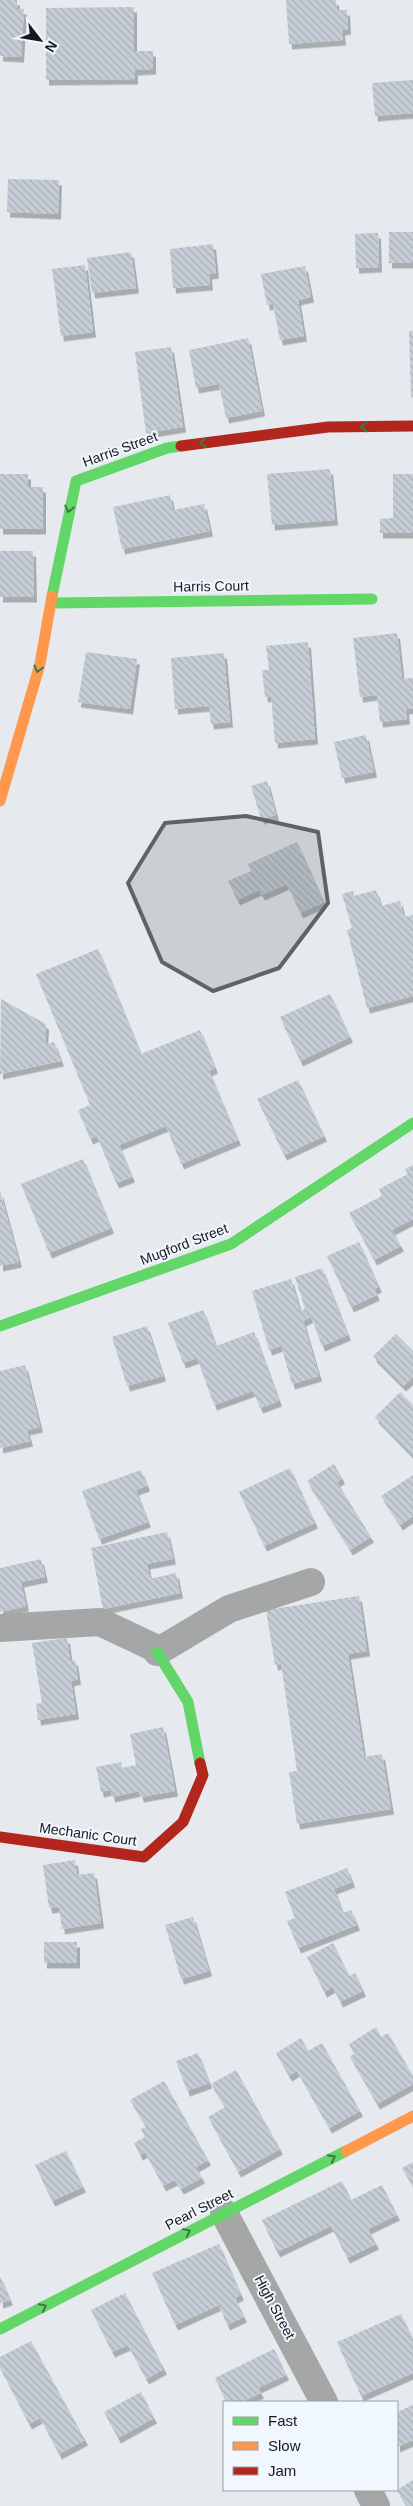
<svg xmlns="http://www.w3.org/2000/svg" width="413" height="2506" viewBox="0 0 413 2506" font-family="Arial,sans-serif">
<style>
.building{fill:url(#building-back-hatch);filter:url(#shadow)}
.lines{fill:none;stroke-linecap:round;stroke-linejoin:round}
.street{stroke:#a5a7a7;stroke-width:28}
.fast{stroke:#63d668;stroke-width:11}
.slow{stroke:#ff974d;stroke-width:11}
.jam{stroke:#b3261e;stroke-width:11}
.oneway{stroke:#3d7842}
.marked{fill:#5f6366;fill-opacity:0.2;stroke:#5f6366;stroke-width:4;stroke-linejoin:round}
.labels{text-anchor:middle;dominant-baseline:central;stroke-width:4;stroke-linejoin:round;paint-order:stroke}
.street-label{font-size:14px;fill:#171a1c;stroke:#f1f7ff}
</style>
<defs>
<pattern id="building-back-hatch" width="6" height="6" patternUnits="userSpaceOnUse" patternTransform="scale(1.25)"><rect width="6" height="6" fill="#c5cdd6"/><path d="M-1 5l2 2M0 0l6 6M5-1l2 2" fill="none" stroke="#a8afb7"/></pattern>
<filter id="shadow"><feDropShadow dx="3" dy="5.5" stdDeviation="0" flood-color="#0004"/></filter>
</defs>
<rect width="100%" height="100%" fill="#e6eaee"/>
<!-- building -->
<g class="building">
<path d="M 0,0 L 17,0 L 17,9 L 24,9 L 21,57 L 0,56 Z"/>
<path d="M 286,0 L 336,0 L 337,10 L 347,10 L 348,29 L 342,30 L 343,40 L 289,44 Z"/>
<path d="M 134,7 L 134,51 L 153,51 L 153,69 L 135,70 L 135,79 L 46,80 L 46,8 Z"/>
<path d="M 413,80 L 413,113 L 375,116 L 372,83 Z"/>
<path d="M 8,179 L 59,180 L 58,214 L 7,212 Z"/>
<rect x="389" y="232" width="24" height="31"/>
<path d="M 378,233 L 379,267 L 356,268 L 355,234 Z"/>
<path d="M 213,244 L 216,273 L 209,274 L 210,285 L 173,288 L 170,249 Z"/>
<path d="M 131,252 L 136,288 L 92,293 L 87,258 Z"/>
<path d="M 85,265 L 93,332 L 61,336 L 52,269 Z"/>
<path d="M 305,266 L 311,297 L 298,300 L 304,336 L 280,340 L 273,304 L 267,305 L 261,274 Z"/>
<path d="M 409,331 L 413,331 L 413,397 L 411,397 Z"/>
<path d="M 248,338 L 262,411 L 226,418 L 219,384 L 196,388 L 189,350 Z"/>
<path d="M 171,347 L 183,427 L 146,433 L 135,352 Z"/>
<path d="M 330,469 L 335,520 L 272,525 L 267,474 Z"/>
<path d="M 0,474 L 28,474 L 28,487 L 43,487 L 43,529 L 0,529 Z"/>
<path d="M 393,474 L 413,474 L 413,533 L 380,533 L 380,519 L 393,518 Z"/>
<path d="M 170,495 L 173,510 L 204,504 L 210,531 L 122,549 L 113,507 Z"/>
<path d="M 0,551 L 33,551 L 34,597 L 0,597 Z"/>
<path d="M 397,633 L 402,679 L 413,678 L 413,708 L 406,709 L 407,719 L 380,722 L 377,695 L 360,697 L 353,638 Z"/>
<path d="M 308,642 L 315,739 L 275,743 L 271,696 L 265,697 L 262,670 L 269,670 L 266,646 Z"/>
<path d="M 86,652 L 137,659 L 130,709 L 78,702 Z"/>
<path d="M 224,653 L 230,722 L 211,724 L 209,706 L 175,709 L 171,658 Z"/>
<path d="M 366,735 L 374,772 L 342,778 L 334,742 Z"/>
<path d="M 267,781 L 276,815 L 261,819 L 251,786 Z"/>
<path d="M 297,842 L 324,902 L 300,913 L 287,884 L 262,895 L 259,890 L 237,900 L 228,881 L 251,871 L 248,864 Z"/>
<path d="M 376,890 L 381,906 L 400,901 L 404,917 L 413,915 L 413,996 L 367,1008 L 347,930 L 352,928 L 342,894 L 353,891 L 354,896 Z"/>
<path d="M 98,949 L 141,1054 L 200,1030 L 215,1068 L 209,1071 L 238,1140 L 181,1164 L 166,1126 L 119,1145 L 132,1177 L 116,1183 L 97,1136 L 90,1139 L 78,1110 L 90,1105 L 36,974 Z"/>
<path d="M 330,994 L 350,1037 L 300,1061 L 280,1017 Z"/>
<path d="M 1,999 L 46,1024 L 45,1044 L 54,1042 L 61,1061 L 0,1074 Z"/>
<path d="M 298,1080 L 324,1136 L 284,1155 L 257,1099 Z"/>
<path d="M 83,1159 L 111,1228 L 49,1253 L 21,1184 Z"/>
<path d="M 413,1165 L 413,1219 L 392,1230 L 401,1246 L 374,1260 L 349,1213 L 382,1196 L 379,1189 L 408,1174 L 405,1169 Z"/>
<path d="M 0,1191 L 19,1262 L 0,1266 Z"/>
<path d="M 359,1242 L 379,1287 L 374,1289 L 377,1295 L 351,1307 L 327,1256 Z"/>
<path d="M 322,1268 L 348,1335 L 322,1346 L 311,1317 L 303,1321 L 319,1376 L 292,1384 L 281,1346 L 269,1350 L 252,1291 L 291,1279 L 300,1311 L 305,1309 L 295,1277 Z"/>
<path d="M 203,1310 L 216,1346 L 254,1332 L 279,1401 L 260,1408 L 253,1391 L 214,1405 L 197,1358 L 183,1363 L 168,1323 Z"/>
<path d="M 147,1326 L 163,1376 L 127,1386 L 112,1337 Z"/>
<path d="M 396,1334 L 413,1351 L 413,1377 L 403,1386 L 373,1356 Z"/>
<path d="M 25,1365 L 40,1427 L 27,1430 L 30,1441 L 0,1448 L 0,1371 Z"/>
<path d="M 400,1392 L 413,1405 L 413,1456 L 375,1417 Z"/>
<path d="M 334,1464 L 342,1478 L 337,1482 L 371,1537 L 350,1550 L 307,1481 Z"/>
<path d="M 290,1468 L 315,1523 L 264,1546 L 239,1492 Z"/>
<path d="M 141,1470 L 147,1486 L 136,1490 L 148,1522 L 99,1539 L 82,1491 Z"/>
<path d="M 413,1475 L 413,1516 L 400,1525 L 381,1496 Z"/>
<path d="M 167,1532 L 173,1559 L 147,1564 L 150,1579 L 176,1573 L 180,1593 L 103,1609 L 91,1548 Z"/>
<path d="M 41,1559 L 45,1577 L 21,1582 L 26,1606 L 0,1612 L 0,1568 Z"/>
<path d="M 359,1596 L 367,1651 L 348,1654 L 364,1757 L 382,1754 L 391,1809 L 297,1824 L 289,1772 L 297,1771 L 281,1664 L 275,1665 L 266,1610 Z"/>
<path d="M 67,1638 L 70,1661 L 75,1660 L 78,1679 L 71,1681 L 76,1714 L 38,1720 L 36,1704 L 42,1703 L 32,1643 Z"/>
<path d="M 163,1727 L 175,1791 L 141,1797 L 139,1791 L 112,1797 L 111,1790 L 101,1792 L 96,1767 L 121,1762 L 122,1768 L 136,1765 L 130,1734 Z"/>
<path d="M 75,1860 L 77,1875 L 94,1873 L 101,1923 L 62,1929 L 59,1907 L 49,1908 L 43,1865 Z"/>
<path d="M 347,1868 L 352,1882 L 334,1889 L 343,1913 L 351,1910 L 357,1925 L 298,1948 L 287,1921 L 295,1918 L 285,1892 Z"/>
<path d="M 193,1917 L 209,1971 L 181,1979 L 165,1925 Z"/>
<rect x="44" y="1942" width="33" height="21"/>
<path d="M 333,1943 L 349,1976 L 355,1973 L 363,1991 L 340,2002 L 333,1987 L 324,1992 L 307,1957 Z"/>
<path d="M 376,2027 L 381,2037 L 388,2033 L 413,2076 L 413,2084 L 377,2104 L 350,2057 L 354,2054 L 349,2044 Z"/>
<path d="M 301,2038 L 308,2051 L 322,2043 L 360,2111 L 329,2128 L 297,2071 L 289,2076 L 276,2053 Z"/>
<path d="M 198,2053 L 209,2083 L 187,2091 L 176,2061 Z"/>
<path d="M 236,2070 L 280,2149 L 238,2172 L 208,2117 L 225,2107 L 211,2084 Z"/>
<path d="M 164,2081 L 208,2160 L 196,2167 L 202,2178 L 181,2189 L 175,2180 L 163,2186 L 145,2152 L 140,2155 L 134,2143 L 145,2137 L 141,2129 L 146,2127 L 130,2100 Z"/>
<path d="M 66,2151 L 83,2187 L 52,2201 L 35,2165 Z"/>
<path d="M 413,2162 L 413,2187 L 402,2168 Z"/>
<path d="M 342,2181 L 351,2200 L 382,2185 L 397,2215 L 368,2229 L 376,2244 L 347,2258 L 331,2226 L 277,2252 L 262,2220 Z"/>
<path d="M 219,2244 L 241,2295 L 235,2298 L 244,2317 L 227,2325 L 219,2305 L 175,2325 L 152,2273 Z"/>
<path d="M 0,2276 L 10,2300 L 0,2303 Z"/>
<path d="M 125,2293 L 164,2369 L 146,2379 L 128,2345 L 112,2352 L 91,2310 Z"/>
<path d="M 401,2314 L 413,2340 L 413,2373 L 361,2396 L 337,2342 Z"/>
<path d="M 31,2341 L 85,2440 L 59,2454 L 40,2418 L 29,2424 L 0,2368 L 0,2357 Z"/>
<path d="M 274,2349 L 286,2375 L 258,2388 L 261,2393 L 242,2402 L 226,2402 L 215,2378 Z"/>
<path d="M 141,2392 L 154,2418 L 118,2438 L 104,2412 Z"/>
<path d="M 413,2405 L 413,2440 L 397,2447 L 397,2412 Z"/>
<path d="M 413,2480 L 413,2506 L 406,2506 L 397,2490 Z"/>
</g>
<g class="lines">
<!-- street -->
<g class="street">
<path d="M 0,1628 L 100,1622 L 155,1648 L 157,1652 L 229,1609 L 311,1582"/>
<path d="M 224,2213 L 324,2402"/>
<path d="M 368,2490 L 376,2506"/>
</g>
<!-- fast -->
<g class="fast">
<path d="M 52,596 L 76,481 L 167,448 L 181,446"/>
<path d="M 51,603 L 372,599"/>
<path d="M 0,1326 L 231,1244 L 413,1123"/>
<path d="M 157,1652 L 188,1702 L 200,1763"/>
<path d="M 0,2329 L 346,2151"/>
</g>
<!-- slow -->
<g class="slow">
<path d="M 0,801 L 40,664 L 52,596"/>
<path d="M 346,2151 L 413,2116"/>
</g>
<!-- jam -->
<g class="jam">
<path d="M 181,446 L 328,427 L 413,426"/>
<path d="M 0,1837 L 144,1857 L 183,1822 L 203,1775 L 200,1763"/>
</g>
</g>
<!-- one-way arrows -->
<defs><path id="oneway-chevron" d="M-2-3.5L2.5 0L-2 3.5" fill="none" stroke-width="1.6" stroke-linecap="round" stroke-linejoin="round" transform="scale(1.25)"/></defs>
<g class="oneway">
<use href="#oneway-chevron" transform="translate(364 427) rotate(179)"/>
<use href="#oneway-chevron" transform="translate(203 443) rotate(173)"/>
<use href="#oneway-chevron" transform="translate(69 509) rotate(103)"/>
<use href="#oneway-chevron" transform="translate(38 669) rotate(105)"/>
<use href="#oneway-chevron" transform="translate(332 2158) rotate(-27)"/>
<use href="#oneway-chevron" transform="translate(187 2232) rotate(-27)"/>
<use href="#oneway-chevron" transform="translate(43 2307) rotate(-27)"/>
</g>
<!-- marked area -->
<path class="marked" d="M 246,816 L 318,832 L 328,903 L 279,968 L 213,991 L 162,962 L 128,883 L 165,823 Z"/>
<g class="labels">
<!-- street labels -->
<g class="street-label">
<text transform="translate(120 449) rotate(-20)">Harris Street</text>
<text transform="translate(211 586) rotate(-1)">Harris Court</text>
<text transform="translate(184 1244) rotate(-21)">Mugford Street</text>
<text transform="translate(88 1834) rotate(8)">Mechanic Court</text>
<text transform="translate(199 2209) rotate(-27)">Pearl Street</text>
<text transform="translate(275 2307) rotate(62)">High Street</text>
</g>
</g>
<!-- legend -->
<rect x="223" y="2401" width="175" height="90" fill="#f1f7ff" stroke="#9a9fa4"/>
<rect x="233" y="2417" width="25" height="8" fill="#63d668" stroke="#9a9fa4"/>
<text x="268" y="2426" font-size="15" fill="#171a1c">Fast</text>
<rect x="233" y="2442" width="25" height="8" fill="#ff974d" stroke="#9a9fa4"/>
<text x="268" y="2451" font-size="15" fill="#171a1c">Slow</text>
<rect x="233" y="2467" width="25" height="8" fill="#b3261e" stroke="#9a9fa4"/>
<text x="268" y="2476" font-size="15" fill="#171a1c">Jam</text>
<!-- north arrow -->
<g transform="translate(40 40) rotate(121)" stroke="#f1f7ff" stroke-width="4" paint-order="stroke">
<path d="M0-4L9 19L0 12L-9 19Z" fill="#171a1c"/>
<text y="-8" font-size="14" font-weight="bold" text-anchor="middle" fill="#171a1c">N</text>
</g>
</svg>
